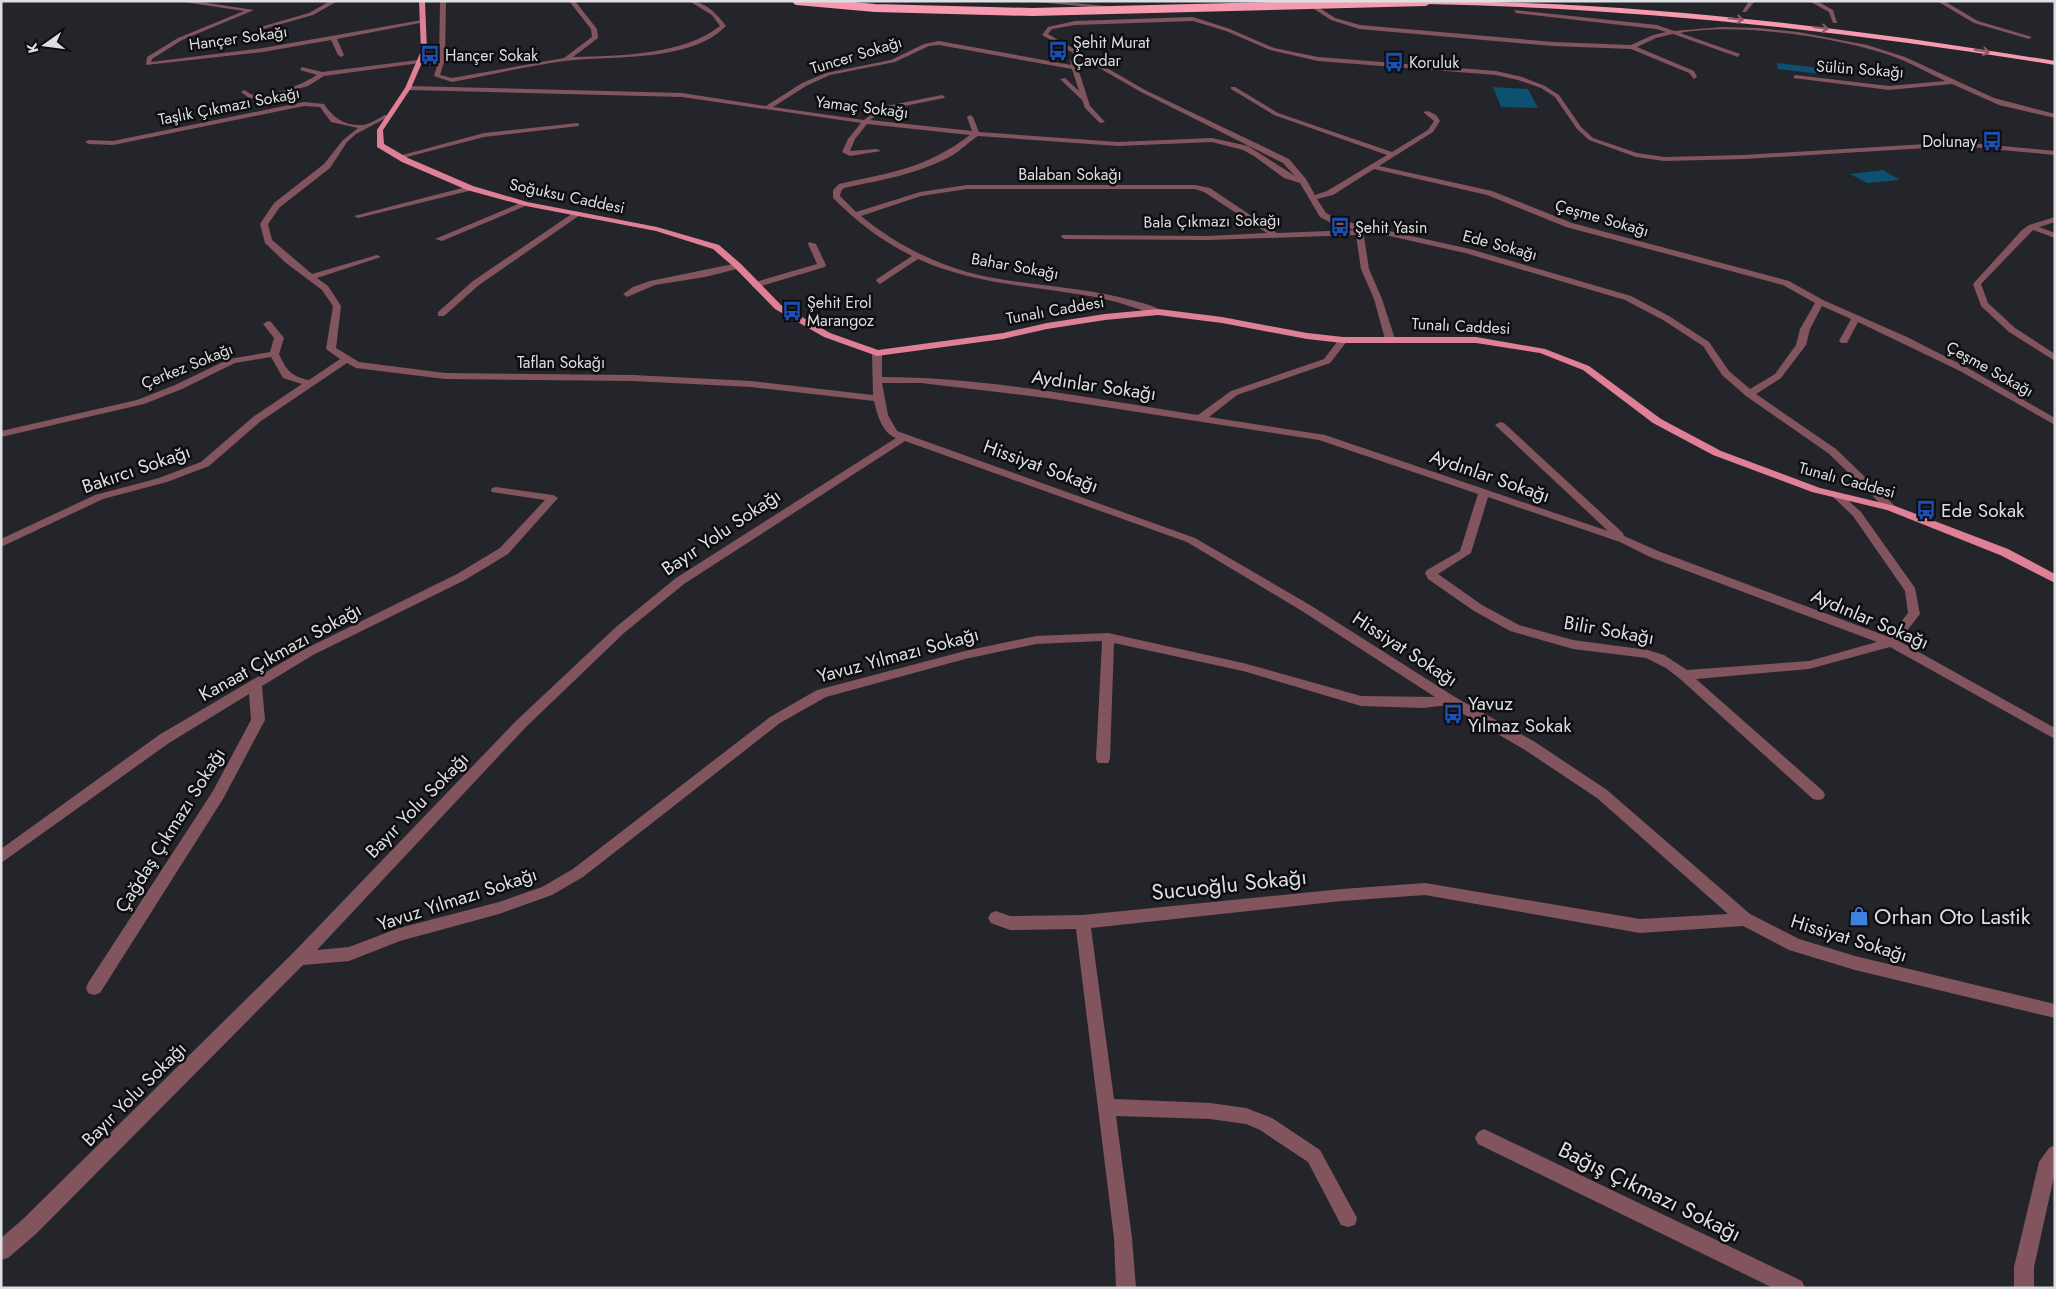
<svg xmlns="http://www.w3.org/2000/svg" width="2056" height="1289" viewBox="0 0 2056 1289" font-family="Jost,sans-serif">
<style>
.water{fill:#0d506f}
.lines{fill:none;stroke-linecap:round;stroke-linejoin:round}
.minor{fill:#82545e;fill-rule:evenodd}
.major{fill:#df8096;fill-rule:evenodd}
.highway{fill:#f69aaf;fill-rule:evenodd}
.highway-bridge{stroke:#f69aaf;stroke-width:8}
.oneway{stroke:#8e5b68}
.labels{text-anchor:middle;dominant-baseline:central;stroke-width:5;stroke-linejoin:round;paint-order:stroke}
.far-street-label{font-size:16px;fill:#dedfe3;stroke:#0e0e11}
.far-poi-label{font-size:16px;fill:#dedfe3;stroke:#0e0e11;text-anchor:start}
.street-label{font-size:19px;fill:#dedfe3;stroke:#0e0e11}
.poi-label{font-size:19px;fill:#dedfe3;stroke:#0e0e11;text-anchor:start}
.near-street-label{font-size:22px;fill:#dedfe3;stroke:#0e0e11}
.near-poi-label{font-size:22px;fill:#dedfe3;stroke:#0e0e11;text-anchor:start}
</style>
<rect width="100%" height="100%" fill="#24252b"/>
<!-- water -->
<g class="water">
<path d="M 1777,63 L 1819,68 L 1820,74 L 1778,69 Z"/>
<path d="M 1493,87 L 1528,89 L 1538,108 L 1501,107 Z"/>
<path d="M 1883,170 L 1900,180 L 1867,183 L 1850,174 Z"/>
</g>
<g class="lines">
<!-- minor -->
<g class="minor">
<path d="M 177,1 L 195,1 L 254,10 L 182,40 L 152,59 L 151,62 L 263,48 L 422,20 L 425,22 L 337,39 L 344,55 L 341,57 L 338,55 L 331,40 L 263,52 L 146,65 L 147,57 L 178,38 L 244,11 Z"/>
<path d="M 330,1 L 338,1 L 313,15 L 260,30 L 257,28 L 309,13 Z"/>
<path d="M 440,1 L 446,1 L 445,59 L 440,75 L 452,78 L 564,58 L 592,37 L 591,29 L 569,1 L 575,1 L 597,29 L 598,38 L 573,57 C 618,56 684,55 720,26 L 712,15 L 689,1 C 705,1 717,14 726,26 C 690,63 612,55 565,61 C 527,66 489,75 452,82 L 434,76 L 439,59 Z"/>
<path d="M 1026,1 L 1054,1 L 1125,8 L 1122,10 Z"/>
<path d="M 1302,1 L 1309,1 L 1335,18 L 1360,25 L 1553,42 L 1631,45 L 1653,35 L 1666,32 L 1656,29 L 1516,13 L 1514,10 L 1657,25 L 1674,31 L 1721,27 L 1759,28 L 1798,32 L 1867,45 L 1905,57 L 1994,98 L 2055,114 L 2055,118 L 1999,105 L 1952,84 L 1889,90 L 1793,78 L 1795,75 L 1889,86 L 1945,81 C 1927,72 1909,62 1889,55 C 1836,37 1735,22 1680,33 L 1740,54 L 1738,57 L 1673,34 L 1656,38 L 1637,47 L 1694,71 L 1697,77 L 1694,79 L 1689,73 L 1631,49 L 1553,46 L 1359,29 L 1331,20 Z"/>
<path d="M 1749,1 L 1755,1 L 1746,12 L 1742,12 Z"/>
<path d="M 1809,1 L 1817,1 L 1833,10 L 1837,23 L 1833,23 L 1829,12 Z"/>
<path d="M 1937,1 L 1944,1 L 1978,21 L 2032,37 L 2029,39 L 1974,23 Z"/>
<path d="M 1193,17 L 1230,29 L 1274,48 L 1318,57 L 1496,71 L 1522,77 L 1545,86 L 1559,95 L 1581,127 L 1593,138 L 1637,153 L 1664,157 L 1744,155 L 1959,142 L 2055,151 L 2055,155 L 1959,146 L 1744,159 L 1664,161 L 1636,157 L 1589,140 L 1577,129 L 1555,97 L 1541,88 L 1518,80 L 1496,75 L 1318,61 L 1270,50 L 1226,31 L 1193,21 L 1075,25 L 1052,29 L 1048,34 L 1145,90 L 1289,159 L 1306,179 L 1315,195 L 1327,191 L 1387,155 L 1274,115 L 1231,89 L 1231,87 L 1235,87 L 1278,113 L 1392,152 L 1428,130 L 1434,121 L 1423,112 L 1428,111 L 1436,115 L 1440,121 L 1433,132 L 1379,166 L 1492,191 L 1572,223 L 1789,281 L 1823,300 L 1907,337 L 1966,367 L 2055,418 L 2055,425 L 1960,371 L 1858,322 L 1847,343 L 1841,343 L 1839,341 L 1851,319 L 1822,306 L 1810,329 L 1806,345 L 1781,378 L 1756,394 L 1836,449 L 1895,506 L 1897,508 L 1895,510 L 1887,510 L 1828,453 L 1746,396 L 1722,375 L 1703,346 L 1663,320 L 1625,300 L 1465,253 L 1363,230 L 1369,269 L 1382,299 L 1395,339 L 1390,342 L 1385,339 L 1374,299 L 1361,269 L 1356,235 L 1208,240 L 1065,239 L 1061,237 L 1062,235 L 1208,236 L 1267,233 L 1204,192 L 1195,189 L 967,189 L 921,196 L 861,216 C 896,245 939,266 983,276 C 1032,286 1082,287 1131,300 C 1141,303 1155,305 1162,312 L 1158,315 C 1137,309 1117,301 1095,297 C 1035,286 975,285 918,259 L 880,284 L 876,281 L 877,279 L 912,256 C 882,241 857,222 833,198 L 833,190 L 839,184 C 892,172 925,169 970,135 L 867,124 L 855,139 L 850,151 L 877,149 L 881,151 L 850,156 L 842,152 L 848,139 L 861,123 L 682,97 L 408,90 L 405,88 L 408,86 L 682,93 L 766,106 L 802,83 L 826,73 L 891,60 L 924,44 L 939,41 L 1071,65 L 1070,60 L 1075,59 L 1090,106 L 1105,122 L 1100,123 L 1085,108 L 1082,100 L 1060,79 L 1065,78 L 1079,91 L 1072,69 L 939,45 L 929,46 L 895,62 L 830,75 L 806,86 L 773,107 L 864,120 L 881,107 L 942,95 L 945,97 L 944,98 L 885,110 L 870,120 L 972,131 L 967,117 L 970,115 L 973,117 L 979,132 L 1118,142 L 1212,138 L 1248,146 L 1295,176 L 1283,163 L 1141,92 L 1042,35 L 1048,27 L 1075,21 ZM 978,136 L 1118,146 L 1212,142 L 1243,150 L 1254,156 L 1284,178 L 1300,183 L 1320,217 L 1333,224 L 1355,230 L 1277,233 L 1210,188 L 1195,185 L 967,185 L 920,192 L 856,212 L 840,196 L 841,191 L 844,188 C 881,180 919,174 953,155 C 961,150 969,142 978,136 ZM 1374,169 L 1487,195 L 1566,227 L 1783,285 L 1815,303 L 1800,329 L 1796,345 L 1775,374 L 1750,389 L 1729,371 L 1709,342 L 1669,316 L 1631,296 L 1470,249 L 1339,220 L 1326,213 L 1317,199 L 1333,195 Z"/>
<path d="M 418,60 L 420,63 L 324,76 L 308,86 L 262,99 L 249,98 L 241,92 L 244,90 C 248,92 251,95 255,95 C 272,97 303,84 317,75 L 300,70 L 302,67 L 322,72 Z"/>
<path d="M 304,102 L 324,104 C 333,118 345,126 363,125 C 370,124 379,118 385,115 L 390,116 L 356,134 L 347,142 L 330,168 L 280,207 L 268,224 L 272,240 L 312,274 L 377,255 L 381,257 L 317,278 L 328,286 L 341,306 L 336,348 L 359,362 L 445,373 L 633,375 L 751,381 L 873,395 L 872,353 L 877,350 L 882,353 L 882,377 C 986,377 1095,399 1198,415 L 1231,391 L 1324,359 L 1340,338 L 1343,337 L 1348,340 L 1330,363 L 1237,395 L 1209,417 L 1325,435 L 1608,531 L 1495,425 L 1500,422 L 1504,423 L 1623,533 L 1624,536 L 1658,551 L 1889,637 L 1908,613 L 1905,591 L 1853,516 L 1832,496 L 1837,493 L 1841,494 L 1861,512 L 1915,588 L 1920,614 L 1899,641 L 2055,728 L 2055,739 L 1890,647 L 1809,669 L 1696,679 L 1823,791 L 1825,795 L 1823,799 L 1818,800 L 1813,799 L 1679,678 L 1666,668 L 1646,658 L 1573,649 L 1510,631 L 1474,611 L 1428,579 L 1425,573 L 1427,570 L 1460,551 L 1478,494 L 1319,440 L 1047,398 L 921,383 L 882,383 L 888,415 L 897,431 L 1195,538 L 1310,605 L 1455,697 L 1535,742 L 1607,790 L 1750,914 L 1799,939 L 1855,956 L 2055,1004 L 2055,1018 L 1855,970 L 1789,950 L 1743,926 L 1640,933 L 1425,895 L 1342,901 L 1091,928 L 1114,1099 L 1210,1103 L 1246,1108 L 1272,1118 L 1320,1150 L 1357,1218 L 1355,1225 L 1348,1227 L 1341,1225 L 1308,1162 L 1260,1130 L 1246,1124 L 1210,1119 L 1116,1116 L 1132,1238 L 1136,1288 L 1116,1288 L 1114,1238 L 1076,929 L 1010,930 L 991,923 L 988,918 L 991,913 L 996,911 L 1010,916 L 1083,915 L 1342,889 L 1425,883 L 1640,919 L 1728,914 L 1597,798 L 1525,750 L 1448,705 L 1423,708 L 1361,706 L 1243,671 L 1114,643 L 1110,759 L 1108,763 L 1098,763 L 1096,759 L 1102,641 L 1036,644 L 965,659 L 826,697 L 780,723 L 583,877 L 552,895 L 499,914 L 400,941 L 349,961 L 303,965 L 37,1233 L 8,1258 L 1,1260 L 1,1238 L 23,1219 L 293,953 L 516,721 L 616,627 L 676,578 L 896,438 C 882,433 877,414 874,401 L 751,387 L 633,381 L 445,379 L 356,368 L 347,363 L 261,421 L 209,466 L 167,482 L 103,499 L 1,547 L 1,539 L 95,495 L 159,478 L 201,462 L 253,417 L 302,384 L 283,378 L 271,357 L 235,363 L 182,389 L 144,404 L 1,437 L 1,431 L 137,400 L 175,385 L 229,359 L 270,352 L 274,338 L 263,324 L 268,321 L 271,322 L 284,338 L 279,354 C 286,370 292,377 309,380 L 340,359 L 326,349 L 333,306 L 322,290 L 286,263 L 265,243 L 260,224 L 274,203 L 324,164 L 343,140 L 358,128 L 331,122 L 320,107 L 304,106 L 113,145 L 89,144 L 85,142 L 89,140 L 113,141 ZM 905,441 L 1187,542 L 1302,611 L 1435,697 L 1361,696 L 1243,663 L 1108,633 L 1036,636 L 965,651 L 817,690 L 770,717 L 573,869 L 542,887 L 499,902 L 399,928 L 349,947 L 317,950 L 526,727 L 624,633 L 684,584 ZM 1488,497 L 1620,542 L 1650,557 L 1877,642 L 1809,661 L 1687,670 L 1664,655 L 1648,650 L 1573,640 L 1519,625 L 1482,605 L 1438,574 L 1471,553 Z"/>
<path d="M 577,123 L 579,124 L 579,126 L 484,137 L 399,159 L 395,157 L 484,133 Z"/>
<path d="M 470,186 L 474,188 L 473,190 L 358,218 L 354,216 Z"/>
<path d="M 523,202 L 530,204 L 442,241 L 435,239 Z"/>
<path d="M 576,211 L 583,213 L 479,285 L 444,316 L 438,316 L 438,312 L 473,281 Z"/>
<path d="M 2055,217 L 2055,222 L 2039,227 L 2055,233 L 2055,238 L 2033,230 L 1981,284 L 1988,303 L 2015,328 L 2055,354 L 2055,361 L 2009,332 L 1981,306 L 1973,284 L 2022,230 L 2029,225 Z"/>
<path d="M 809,242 L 816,244 L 826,265 L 825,267 L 758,287 L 752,287 L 752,283 L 817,264 L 808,244 Z"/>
<path d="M 738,263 L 742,266 L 741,268 L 705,277 L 655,285 L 627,297 L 623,294 L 633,287 L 650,281 Z"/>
<path d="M 496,487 L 553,495 L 558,498 L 508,554 L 465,580 L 313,655 L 262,686 L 265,720 L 223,799 L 100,993 L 94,995 L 88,993 L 86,988 L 88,983 L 213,791 L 251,720 L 249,694 L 169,743 L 1,863 L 1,849 L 159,735 L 305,649 L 457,574 L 500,548 L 545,500 L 492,492 L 491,490 L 492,488 Z"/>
<path d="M 1484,1129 L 1802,1281 L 1805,1288 L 1773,1288 L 1478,1144 L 1475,1138 L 1478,1132 Z"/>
<path d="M 2055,1145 L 2055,1172 L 2034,1267 L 2034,1288 L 2014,1288 L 2014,1267 L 2039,1162 L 2049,1148 Z"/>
</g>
<!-- major -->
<path class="major" d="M 419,1 L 425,1 L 427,51 L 411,88 L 383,130 L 384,144 L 408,158 L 473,186 L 527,202 L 657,227 L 719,245 L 741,264 L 781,305 L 830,333 L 878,350 L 1003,333 L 1047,323 L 1105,314 L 1158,309 L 1222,317 L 1307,333 L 1343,337 L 1476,337 L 1545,349 L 1589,366 L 1661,419 L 1721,451 L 1820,488 L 1895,506 L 2008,549 L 2055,574 L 2055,583 L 2000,555 L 1887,510 L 1812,492 L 1713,455 L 1653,423 L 1583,370 L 1540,353 L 1476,343 L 1343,343 L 1307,339 L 1222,323 L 1158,315 L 1105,320 L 1047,329 L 1003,339 L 877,356 L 824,337 L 775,309 L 735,268 L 713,249 L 656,231 L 526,206 L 467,190 L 402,162 L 377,147 L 377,130 L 405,88 L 421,51 Z"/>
<!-- highway -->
<path class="highway" d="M 1422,1 C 1635,1 1845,27 2055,61 L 2055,65 C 1846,31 1637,8 1425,4 Z"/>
<!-- highway-bridge -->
<path class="highway-bridge" d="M 797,1 L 875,8 L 1032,12 L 1425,2"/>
</g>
<!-- one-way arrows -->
<defs><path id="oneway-shaft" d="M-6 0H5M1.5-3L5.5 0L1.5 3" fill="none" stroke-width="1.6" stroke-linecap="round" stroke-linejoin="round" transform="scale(1.25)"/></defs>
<g class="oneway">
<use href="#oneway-shaft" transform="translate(1736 19) rotate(6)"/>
<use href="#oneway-shaft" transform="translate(1821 28) rotate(7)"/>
<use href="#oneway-shaft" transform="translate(1982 51) rotate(9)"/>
</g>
<!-- icons -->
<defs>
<symbol id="bus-bare" viewBox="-9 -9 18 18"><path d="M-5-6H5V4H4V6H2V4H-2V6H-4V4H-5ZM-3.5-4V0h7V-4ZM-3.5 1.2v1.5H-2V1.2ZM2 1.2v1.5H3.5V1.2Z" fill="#1a4fb4" stroke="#0e0e11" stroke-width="2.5" paint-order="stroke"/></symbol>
<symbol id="shop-bare" viewBox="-9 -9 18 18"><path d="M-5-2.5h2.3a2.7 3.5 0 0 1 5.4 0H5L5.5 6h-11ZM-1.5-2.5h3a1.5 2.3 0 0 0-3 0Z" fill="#3f7fe0" stroke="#0e0e11" stroke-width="2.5" paint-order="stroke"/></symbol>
</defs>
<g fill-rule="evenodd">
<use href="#bus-bare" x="1044" y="37" width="28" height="28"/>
<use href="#bus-bare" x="416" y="41" width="28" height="28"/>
<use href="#bus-bare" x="1380" y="48" width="28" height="28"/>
<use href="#bus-bare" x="1978" y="127" width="28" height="28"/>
<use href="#bus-bare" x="1326" y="213" width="28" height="28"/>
<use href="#bus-bare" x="778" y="297" width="28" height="28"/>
<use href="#bus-bare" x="1912" y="496" width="28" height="28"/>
<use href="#bus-bare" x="1439" y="700" width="28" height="28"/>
<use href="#shop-bare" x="1845" y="902" width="28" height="28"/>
</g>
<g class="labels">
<!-- far-street labels -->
<g class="far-street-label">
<text transform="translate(238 38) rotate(-8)">Hançer Sokağı</text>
<text transform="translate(856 55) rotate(-17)">Tuncer Sokağı</text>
<text transform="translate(1860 69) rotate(4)">Sülün Sokağı</text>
<text transform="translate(229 106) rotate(-11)">Taşlık Çıkmazı Sokağı</text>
<text transform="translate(862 107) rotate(7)">Yamaç Sokağı</text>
<text x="1070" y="174">Balaban Sokağı</text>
<text transform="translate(567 196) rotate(12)">Soğuksu Caddesi</text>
<text transform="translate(1602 218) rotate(16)">Çeşme Sokağı</text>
<text transform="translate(1212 221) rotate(-1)">Bala Çıkmazı Sokağı</text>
<text transform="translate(1500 245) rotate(15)">Ede Sokağı</text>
<text transform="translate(1015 266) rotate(10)">Bahar Sokağı</text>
<text transform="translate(1055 310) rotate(-10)">Tunalı Caddesi</text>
<text transform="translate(1461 326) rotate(3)">Tunalı Caddesi</text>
<text x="561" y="362">Taflan Sokağı</text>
<text transform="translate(187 366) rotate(-22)">Çerkez Sokağı</text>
<text transform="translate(1990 369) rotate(29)">Çeşme Sokağı</text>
<text transform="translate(1847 480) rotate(15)">Tunalı Caddesi</text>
</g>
<!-- far-poi labels -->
<g class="far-poi-label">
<text x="1073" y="42">Şehit Murat<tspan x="1073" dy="18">Çavdar</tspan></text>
<text x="445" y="55">Hançer Sokak</text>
<text x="1409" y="62">Koruluk</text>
<text x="1977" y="141" text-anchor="end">Dolunay</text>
<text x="1355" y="227">Şehit Yasin</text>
<text x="807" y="302">Şehit Erol<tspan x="807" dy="18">Marangoz</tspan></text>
</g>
<!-- street labels -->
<g class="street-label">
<text transform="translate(1094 385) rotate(8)">Aydınlar Sokağı</text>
<text transform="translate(1041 466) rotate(20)">Hissiyat Sokağı</text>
<text transform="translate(136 469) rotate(-19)">Bakırcı Sokağı</text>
<text transform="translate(1490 476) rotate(19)">Aydınlar Sokağı</text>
<text transform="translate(721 532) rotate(-34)">Bayır Yolu Sokağı</text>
<text transform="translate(1870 619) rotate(23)">Aydınlar Sokağı</text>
<text transform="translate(1609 630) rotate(10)">Bilir Sokağı</text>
<text transform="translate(1405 649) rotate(33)">Hissiyat Sokağı</text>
<text transform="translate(280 652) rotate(-29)">Kanaat Çıkmazı Sokağı</text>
<text transform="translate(898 655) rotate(-15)">Yavuz Yılmazı Sokağı</text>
<text transform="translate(417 805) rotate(-46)">Bayır Yolu Sokağı</text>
<text transform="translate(170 830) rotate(-58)">Çağdaş Çıkmazı Sokağı</text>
<text transform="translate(457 899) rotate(-18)">Yavuz Yılmazı Sokağı</text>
<text transform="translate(1849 938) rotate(17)">Hissiyat Sokağı</text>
<text transform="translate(134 1094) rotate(-45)">Bayır Yolu Sokağı</text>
</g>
<!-- poi labels -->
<g class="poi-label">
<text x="1941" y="510">Ede Sokak</text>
<text x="1468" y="703">Yavuz<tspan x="1468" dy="22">Yılmaz Sokak</tspan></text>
</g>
<!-- near-street labels -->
<g class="near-street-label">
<text transform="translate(1229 884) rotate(-6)">Sucuoğlu Sokağı</text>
<text transform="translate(1650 1191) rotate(26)">Bağış Çıkmazı Sokağı</text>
</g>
<!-- near-poi labels -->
<g class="near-poi-label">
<text x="1874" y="916">Orhan Oto Lastik</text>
</g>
</g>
<!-- border -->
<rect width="2056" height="1289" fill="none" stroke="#dedfe3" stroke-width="5"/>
<!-- north arrow -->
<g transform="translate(45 45) rotate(256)" stroke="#0e0e11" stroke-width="4" paint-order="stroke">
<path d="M0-4L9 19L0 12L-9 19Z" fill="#dedfe3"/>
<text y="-8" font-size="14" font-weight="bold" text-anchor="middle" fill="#dedfe3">K</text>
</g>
</svg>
